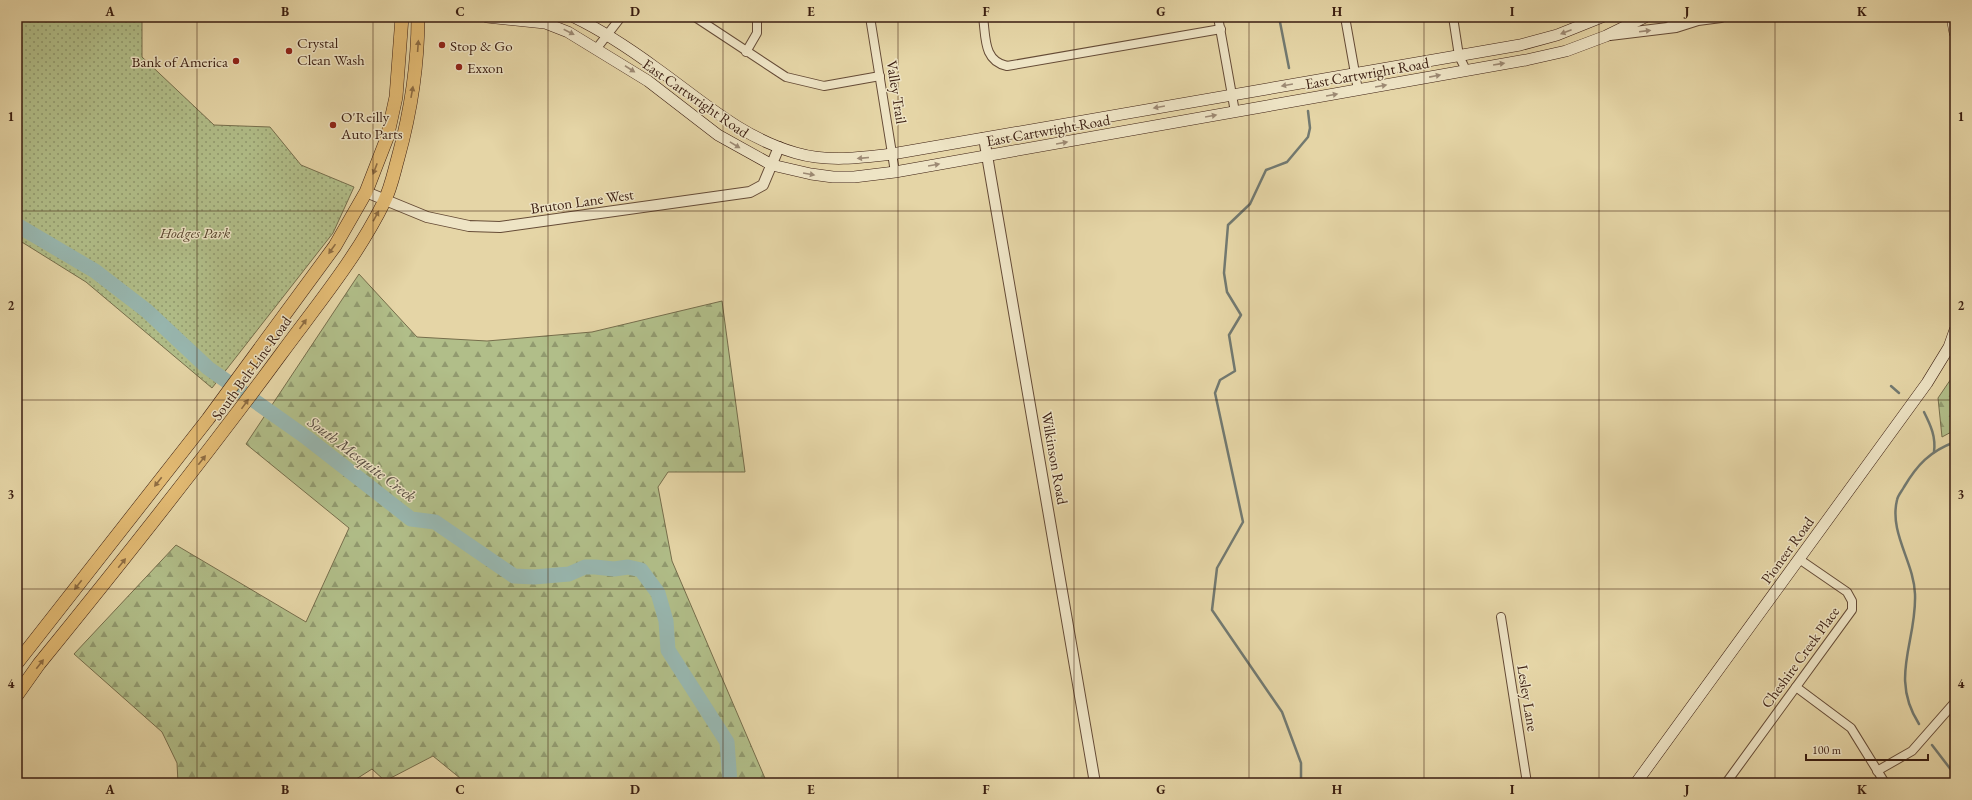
<svg xmlns="http://www.w3.org/2000/svg" width="1972" height="800" viewBox="0 0 1972 800" font-family="'EB Garamond',serif">
<style>
.grass{fill:url(#grass-dots);stroke:#766e4c}
.forest{fill:url(#forest-firs);stroke:#766e4c}
.lines{fill:none;stroke-linecap:round;stroke-linejoin:round}
.stream{stroke:#727970;stroke-width:2.5}
.river{stroke:#98b7b0;stroke-width:15}
.minor-casing{stroke:#654b36;stroke-width:10}
.tertiary-casing{stroke:#654b36;stroke-width:12}
.secondary-casing{stroke:#3a1d10;stroke-width:12}
.primary-casing{stroke:#3a1d10;stroke-width:14}
.minor{stroke:#eee4c5;stroke-width:8}
.tertiary{stroke:#eee4c5;stroke-width:10}
.secondary{stroke:#eee4c5;stroke-width:11}
.primary{stroke:#e2ba73;stroke-width:13}
.oneway{fill:#9d8a74}
.oneway2{fill:#8e6c42}
.grid{fill:none;stroke:#3a1d10;stroke-width:1;stroke-opacity:0.55}
.poi-dot{fill:#8f2418;stroke:#eee4c5;stroke-width:1.5}
.labels{text-anchor:middle;dominant-baseline:central;stroke-width:3;stroke-linejoin:round;paint-order:stroke}
.poi-label{font-size:15px;fill:#3a1d10;stroke:#eee4c5;text-anchor:start}
.street-label{font-size:15px;fill:#3a1d10;stroke:#eee4c5}
.park-label{font-size:15px;font-style:italic;fill:#58452e;stroke:#eee4c5}
.water-label{font-size:16px;font-style:italic;fill:#564b40;stroke:#eee4c5}
.neatline{fill:none;stroke:#3a1d10;stroke-width:1.5}
.grid-label{font-size:13px;text-anchor:middle;font-weight:bold;fill:#3a1d10}
</style>
<defs>
<pattern id="grass-dots" width="8" height="8" patternUnits="userSpaceOnUse"><rect width="8" height="8" fill="#b1be89"/><path d="M2 2h.1M6 6h.1" fill="none" stroke="#919a6f" stroke-width="1.8" stroke-linecap="round"/></pattern>
<pattern id="forest-firs" width="22" height="20" patternUnits="userSpaceOnUse"><rect width="22" height="20" fill="#b1be89"/><path d="M5 1l3.5 6h-7zM16 11l3.5 6h-7z" fill="#919a6f"/></pattern>
</defs>
<rect width="100%" height="100%" fill="#e5d5a6"/>
<filter id="stains"><feTurbulence type="fractalNoise" baseFrequency=".005" numOctaves="4"/><feColorMatrix values="0 0 0 0 .2 0 0 0 0 .09 0 0 0 0 .02 0 0 0 .5 -.17"/></filter>
<radialGradient id="worn" r=".72"><stop offset=".6" stop-color="#630" stop-opacity="0"/><stop offset="1" stop-color="#630" stop-opacity=".3"/></radialGradient>
<!-- grass -->
<path class="grass" d="M 17,17 L 142,17 L 142,57 L 214,125 L 270,127 L 301,165 L 354,187 L 333,233 L 212,388 L 86,282 L 17,239 Z"/>
<!-- forest -->
<g class="forest">
<path d="M 359,274 L 417,337 L 487,341 L 592,332 L 722,301 L 745,472 L 668,472 L 658,487 L 672,561 L 767,783 L 466,783 L 433,756 L 385,781 L 372,769 L 350,783 L 178,783 L 177,763 L 162,732 L 74,654 L 176,545 L 306,622 L 349,528 L 246,444 Z"/>
<path d="M 1955,373 L 1955,430 L 1942,437 L 1938,398 Z"/>
</g>
<g class="lines">
<!-- stream -->
<g class="stream">
<path d="M 1279,17 L 1289,68"/>
<path d="M 1891,386 L 1899,393"/>
<path d="M 1924,412 C 1931,426 1936,437 1934,452"/>
<path d="M 1919,724 C 1889,677 1917,642 1915,594 C 1914,562 1889,533 1897,500 C 1898,495 1902,491 1904,487 C 1917,465 1930,451 1955,442"/>
<path d="M 1932,745 L 1955,775"/>
<path d="M 1301,783 L 1301,763 L 1282,712 L 1212,610 L 1217,568 L 1243,522 L 1215,393 L 1220,380 L 1235,371 L 1229,335 L 1241,315 L 1227,292 L 1224,273 L 1228,225 L 1250,204 L 1266,170 L 1287,162 L 1308,137 L 1310,128 L 1308,111"/>
</g>
<!-- river -->
<path class="river" d="M 17,225 L 95,271 L 147,311 L 208,368 L 307,438 L 411,519 L 435,522 L 514,576 L 534,577 L 569,574 L 585,567 L 595,567 L 614,569 L 628,567 L 641,570 L 658,593 L 666,621 L 668,650 L 727,742 L 730,783"/>
<defs>
<g id="minor">
<path d="M 695,17 L 786,77 L 824,86 L 880,76"/>
<path d="M 870,17 L 895,172"/>
<path d="M 983,17 C 986,37 983,61 1007,66 L 1221,29"/>
<path d="M 1218,17 L 1235,112"/>
<path d="M 1345,17 L 1358,90"/>
<path d="M 1453,17 L 1459,56 L 1466,70"/>
<path d="M 597,48 L 621,17"/>
<path d="M 746,52 L 757,33 L 757,17"/>
<path d="M 1501,617 L 1527,783"/>
<path d="M 1796,687 L 1851,728 L 1885,783"/>
<path d="M 1877,771 L 1912,751 L 1955,702"/>
<path d="M 1726,783 L 1852,610 L 1852,601 L 1847,592 L 1799,559"/>
</g>
<g id="tertiary">
<path d="M 1667,17 L 1676,21 L 1688,20"/>
<path d="M 1610,35 L 1676,27 L 1698,20 L 1721,17"/>
<path d="M 984,138 L 1095,783"/>
<path d="M 366,192 L 427,217 L 469,226 L 500,227 L 750,192 L 763,185 L 779,147"/>
</g>
<g id="secondary">
<path d="M 487,17 L 545,23 L 568,32 L 648,81 L 718,135 L 772,165 L 811,174 L 833,177 L 854,177 L 895,172 L 1526,60 L 1566,51 L 1606,36 L 1645,17"/>
<path d="M 574,17 C 603,31 630,49 656,68 C 701,100 742,138 796,153 C 827,162 860,158 892,154 L 1520,45 L 1557,35 L 1602,17"/>
<path d="M 1952,17 L 1955,33"/>
<path d="M 1636,783 L 1927,383 L 1949,347 L 1955,330"/>
</g>
<g id="primary">
<path d="M 17,663 L 208,419 L 335,246 L 366,192 L 387,138 L 396,97 L 402,17"/>
<path d="M 17,695 L 39,664 C 122,562 203,460 281,354 C 317,305 357,257 384,202 C 391,188 394,172 398,158 C 411,111 418,65 418,17"/>
</g>
</defs>
<!-- minor casing -->
<use href="#minor" class="minor-casing"/>
<!-- tertiary casing -->
<use href="#tertiary" class="tertiary-casing"/>
<!-- secondary casing -->
<use href="#secondary" class="secondary-casing"/>
<!-- primary casing -->
<use href="#primary" class="primary-casing"/>
<!-- minor -->
<use href="#minor" class="minor"/>
<!-- tertiary -->
<use href="#tertiary" class="tertiary"/>
<!-- secondary -->
<use href="#secondary" class="secondary"/>
<!-- primary -->
<use href="#primary" class="primary"/>
</g>
<!-- one-way arrows -->
<defs><path id="oneway-solid" d="M-6-.8H1V-3.2L6.5 0L1 3.2V.8H-6Z"/></defs>
<g class="oneway">
<use href="#oneway-solid" transform="translate(1645 31) rotate(-7)"/>
<use href="#oneway-solid" transform="translate(569 32) rotate(27)"/>
<use href="#oneway-solid" transform="translate(1566 32) rotate(159)"/>
<use href="#oneway-solid" transform="translate(1499 64) rotate(-9)"/>
<use href="#oneway-solid" transform="translate(630 69) rotate(33)"/>
<use href="#oneway-solid" transform="translate(1435 76) rotate(-11)"/>
<use href="#oneway-solid" transform="translate(1287 85) rotate(170)"/>
<use href="#oneway-solid" transform="translate(1381 86) rotate(-10)"/>
<use href="#oneway-solid" transform="translate(1332 95) rotate(-10)"/>
<use href="#oneway-solid" transform="translate(1159 107) rotate(170)"/>
<use href="#oneway-solid" transform="translate(1211 116) rotate(-10)"/>
<use href="#oneway-solid" transform="translate(1062 143) rotate(-10)"/>
<use href="#oneway-solid" transform="translate(735 145) rotate(31)"/>
<use href="#oneway-solid" transform="translate(863 158) rotate(175)"/>
<use href="#oneway-solid" transform="translate(934 165) rotate(-10)"/>
<use href="#oneway-solid" transform="translate(809 174) rotate(10)"/>
</g>
<g class="oneway2">
<use href="#oneway-solid" transform="translate(418 46) rotate(-86)"/>
<use href="#oneway-solid" transform="translate(412 92) rotate(-80)"/>
<use href="#oneway-solid" transform="translate(375 169) rotate(111)"/>
<use href="#oneway-solid" transform="translate(376 216) rotate(-61)"/>
<use href="#oneway-solid" transform="translate(332 249) rotate(125)"/>
<use href="#oneway-solid" transform="translate(303 324) rotate(-54)"/>
<use href="#oneway-solid" transform="translate(245 404) rotate(-54)"/>
<use href="#oneway-solid" transform="translate(202 460) rotate(-52)"/>
<use href="#oneway-solid" transform="translate(158 482) rotate(128)"/>
<use href="#oneway-solid" transform="translate(122 563) rotate(-51)"/>
<use href="#oneway-solid" transform="translate(78 585) rotate(128)"/>
<use href="#oneway-solid" transform="translate(40 664) rotate(-52)"/>
</g>
<!-- grid -->
<path class="grid" d="M 197,17 L 197,783M 373,17 L 373,783M 548,17 L 548,783M 723,17 L 723,783M 898,17 L 898,783M 1074,17 L 1074,783M 1249,17 L 1249,783M 1424,17 L 1424,783M 1599,17 L 1599,783M 1775,17 L 1775,783M 17,211 L 1955,211M 17,400 L 1955,400M 17,589 L 1955,589"/>
<!-- markers -->
<g class="poi-dot">
<circle cx="442" cy="45" r="4"/>
<circle cx="289" cy="51" r="4"/>
<circle cx="236" cy="61" r="4"/>
<circle cx="459" cy="67" r="4"/>
<circle cx="333" cy="125" r="4"/>
</g>
<g class="labels">
<!-- poi labels -->
<g class="poi-label">
<text x="297" y="42">Crystal<tspan x="297" dy="17">Clean Wash</tspan></text>
<text x="450" y="45">Stop &amp; Go</text>
<text x="228" y="61" text-anchor="end">Bank of America</text>
<text x="467" y="67">Exxon</text>
<text x="341" y="116">O'Reilly<tspan x="341" dy="17">Auto Parts</tspan></text>
</g>
<!-- street labels -->
<g class="street-label">
<text transform="translate(1367 73) rotate(-10)">East Cartwright Road</text>
<text transform="translate(897 92) rotate(81)">Valley Trail</text>
<text transform="translate(696 98) rotate(35)">East Cartwright Road</text>
<text transform="translate(1048 130) rotate(-10)">East Cartwright Road</text>
<text transform="translate(582 201) rotate(-8)">Bruton Lane West</text>
<text transform="translate(251 368) rotate(-54)">South Belt Line Road</text>
<text transform="translate(1055 458) rotate(80)">Wilkinson Road</text>
<text transform="translate(1787 550) rotate(-54)">Pioneer Road</text>
<text transform="translate(1800 657) rotate(-54)">Cheshire Creek Place</text>
<text transform="translate(1528 698) rotate(81)">Lesley Lane</text>
</g>
<!-- park labels -->
<g class="park-label">
<text x="195" y="232">Hodges Park</text>
</g>
<!-- water labels -->
<g class="water-label">
<text transform="translate(362 459) rotate(37)">South Mesquite Creek</text>
</g>
</g>
<!-- margin -->
<rect width="1972" height="800" fill="none" stroke="#e5d5a6" stroke-width="44"/>
<!-- scale -->
<path d="M1806 754v6h122v-6" fill="none" stroke="#3a1d10" stroke-width="2"/>
<text x="1812" y="754" font-size="12" fill="#3a1d10" stroke="#eee4c5" stroke-width="3" paint-order="stroke">100 m</text>
<rect x="22" y="22" width="1928" height="756" class="neatline"/>
<g class="grid-label">
<text x="110" y="16">A</text>
<text x="285" y="16">B</text>
<text x="460" y="16">C</text>
<text x="635" y="16">D</text>
<text x="811" y="16">E</text>
<text x="986" y="16">F</text>
<text x="1161" y="16">G</text>
<text x="1337" y="16">H</text>
<text x="1512" y="16">I</text>
<text x="1687" y="16">J</text>
<text x="1862" y="16">K</text>
<text x="11" y="121">1</text>
<text x="1961" y="121">1</text>
<text x="11" y="310">2</text>
<text x="1961" y="310">2</text>
<text x="11" y="499">3</text>
<text x="1961" y="499">3</text>
<text x="11" y="688">4</text>
<text x="1961" y="688">4</text>
<text x="110" y="794">A</text>
<text x="285" y="794">B</text>
<text x="460" y="794">C</text>
<text x="635" y="794">D</text>
<text x="811" y="794">E</text>
<text x="986" y="794">F</text>
<text x="1161" y="794">G</text>
<text x="1337" y="794">H</text>
<text x="1512" y="794">I</text>
<text x="1687" y="794">J</text>
<text x="1862" y="794">K</text>
</g>
<rect width="100%" height="100%" filter="url(#stains)"/>
<rect width="100%" height="100%" fill="url(#worn)"/>
</svg>
